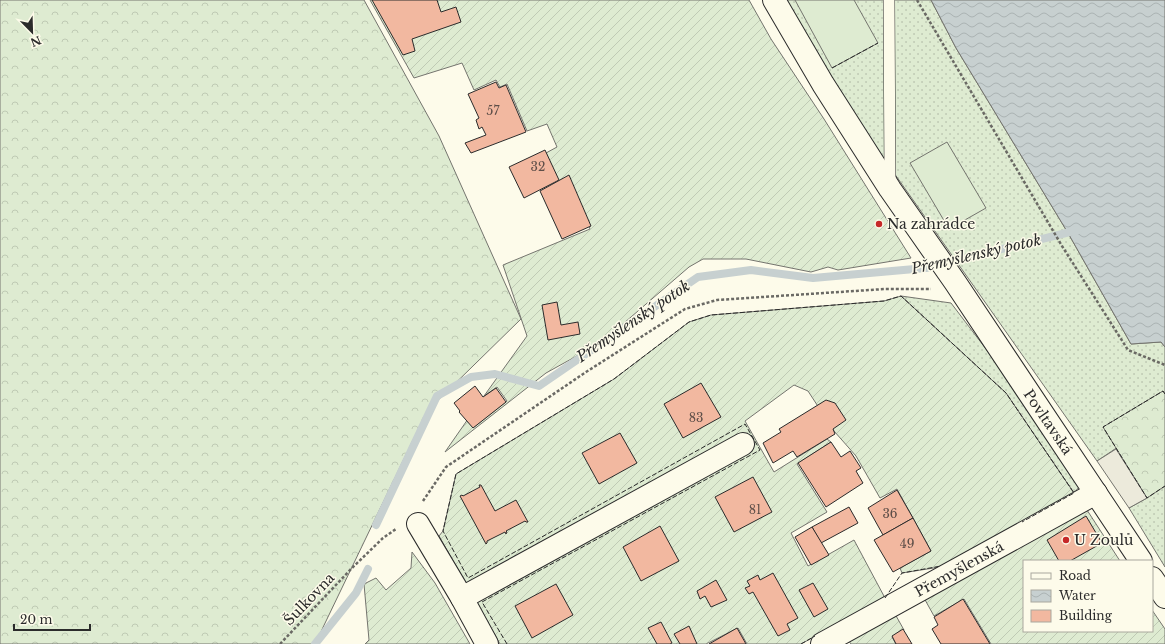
<svg xmlns="http://www.w3.org/2000/svg" width="1165" height="644" viewBox="0 0 1165 644" font-family="'Libre Baskerville',serif">
<style>
.grass{fill:url(#grass-dots);stroke:#74746e}
.forest{fill:url(#forest-crowns);stroke:#74746e}
.garden{fill:url(#garden-furrows);stroke:#74746e}
.pitch{fill:#deebd1;stroke:#74746e}
.parking{fill:#eceadb;stroke:#74746e}
.water{fill:url(#water-waves);stroke:#74746e}
.lines{fill:none;stroke-linecap:round;stroke-linejoin:round}
.stream{stroke:#c7d0d0;stroke-width:8}
.building{fill:#f2b8a0;stroke:#2b2b2b}
.lane-casing{stroke:#2b2b2b;stroke-width:12}
.street-casing{stroke:#2b2b2b;stroke-width:24}
.path{stroke:#6a6964;stroke-width:2.5;stroke-dasharray:3 2;stroke-linecap:butt}
.lane{stroke:#fdfbea;stroke-width:11}
.street{stroke:#fdfbea;stroke-width:22}
.fence{stroke:#2b2b2b;stroke-width:1;stroke-dasharray:5 2;stroke-linecap:butt}
.poi-dot{fill:#c62828;stroke:#fdfbea;stroke-width:1.5}
.labels{text-anchor:middle;dominant-baseline:central;stroke-width:3;stroke-linejoin:round;paint-order:stroke}
.number-label{font-size:12px;fill:#5d4e48}
.poi-label{font-size:14px;fill:#2b2b2b;stroke:#fdfbea;text-anchor:start}
.street-label{font-size:14px;fill:#2b2b2b;stroke:#fdfbea}
.water-label{font-size:15px;font-style:italic;fill:#2b2b2b;stroke:#fdfbea}
</style>
<defs>
<pattern id="grass-dots" width="8" height="8" patternUnits="userSpaceOnUse"><rect width="8" height="8" fill="#deebd1"/><path d="M2 2h.1M6 6h.1" fill="none" stroke="#bfcab4" stroke-width="1.8" stroke-linecap="round"/></pattern>
<pattern id="forest-crowns" width="20" height="18" patternUnits="userSpaceOnUse"><rect width="20" height="18" fill="#deebd1"/><path d="M2 6a3 3 0 1 1 6 0M12 15a3 3 0 1 1 6 0" fill="none" stroke="#bfcab4"/></pattern>
<pattern id="garden-furrows" width="10" height="10" patternUnits="userSpaceOnUse"><rect width="10" height="10" fill="#deebd1"/><path d="M-1 1l2-2M0 10L10 0M9 11l2-2" fill="none" stroke="#bfcab4"/></pattern>
<pattern id="water-waves" width="16" height="10" patternUnits="userSpaceOnUse"><rect width="16" height="10" fill="#c7d0d0"/><path d="M0 5q4-4 8 0t8 0" fill="none" stroke="#abb3b3"/></pattern>
</defs>
<rect width="100%" height="100%" fill="#fdfbea"/>
<!-- grass -->
<g class="grass">
<path d="M 784,0 L 931,0 L 956,48 L 1068,233 L 1131,344 L 1161,342 L 1165,347 L 1165,567 L 1129,508 L 1147,498 L 1118,447 L 1097,461 L 832,85 Z"/>
<path d="M 901,296 L 951,303 L 1005,374 L 1079,487 L 1074,493 L 1006,393 Z"/>
</g>
<!-- forest -->
<g class="forest">
<path d="M 0,0 L 364,0 L 439,136 L 521,319 L 427,411 L 315,644 L 0,644 Z"/>
<path d="M 1163,391 L 1165,394 L 1165,486 L 1147,498 L 1103,427 Z"/>
</g>
<!-- garden -->
<g class="garden">
<path d="M 370,0 L 749,0 L 771,39 L 824,119 L 911,258 L 838,270 L 828,267 L 811,272 L 746,259 L 703,259 L 689,267 L 602,342 L 546,373 L 445,452 L 468,419 L 474,427 L 507,401 L 497,387 L 484,396 L 527,336 L 503,265 L 590,229 L 569,179 L 559,183 L 546,153 L 557,147 L 547,124 L 527,131 L 507,84 L 500,87 L 496,80 L 474,90 L 462,63 L 414,78 Z"/>
<path d="M 901,296 L 1006,393 L 1074,493 L 940,567 L 902,573 L 900,568 L 931,551 L 897,489 L 880,498 L 856,456 L 834,431 L 808,391 L 794,385 L 745,421 L 774,472 L 827,439 L 831,442 L 797,464 L 827,512 L 791,533 L 808,566 L 854,540 L 885,598 L 801,644 L 747,644 L 738,628 L 706,644 L 690,644 L 687,640 L 680,644 L 500,644 L 439,536 L 443,531 L 456,474 L 614,379 L 689,322 L 711,315 L 884,301 Z"/>
<path d="M 1087,510 L 1120,561 L 1024,561 L 1024,631 L 1152,631 L 1152,610 L 1165,629 L 1165,644 L 991,644 L 964,599 L 934,616 L 924,598 Z"/>
<path d="M 412,552 L 435,583 L 470,644 L 365,644 L 369,640 L 364,584 L 376,578 L 386,590 L 411,568 Z"/>
<path d="M 895,614 L 904,630 L 892,637 L 896,644 L 851,644 L 848,640 Z"/>
</g>
<!-- pitch -->
<g class="pitch">
<path d="M 795,0 L 854,0 L 878,43 L 832,68 Z"/>
<path d="M 947,142 L 986,208 L 949,229 L 910,163 Z"/>
</g>
<!-- parking -->
<path class="parking" d="M 1116,449 L 1147,498 L 1129,508 L 1097,461 Z"/>
<!-- water -->
<path class="water" d="M 931,0 L 1165,0 L 1165,347 L 1161,342 L 1131,344 L 1068,233 L 956,48 Z"/>
<g class="lines">
<!-- stream -->
<g class="stream">
<path d="M 376,525 L 437,396 L 471,377 L 495,374 L 539,386 L 698,277 L 751,270 L 813,278 L 926,268 L 1078,230"/>
<path d="M 315,644 L 356,593 L 368,569"/>
</g>
</g>
<!-- building -->
<g class="building">
<path d="M 372,0 L 437,0 L 441,12 L 456,7 L 461,22 L 412,39 L 415,51 L 403,55 Z"/>
<path d="M 496,82 L 499,88 L 506,85 L 526,132 L 471,153 L 465,143 L 486,135 L 482,127 L 479,129 L 476,120 L 479,118 L 468,94 Z"/>
<path d="M 545,150 L 559,180 L 524,198 L 509,167 Z"/>
<path d="M 569,175 L 591,226 L 562,239 L 540,191 Z"/>
<path d="M 557,302 L 561,325 L 578,322 L 580,334 L 548,340 L 542,305 Z"/>
<path d="M 701,383 L 721,417 L 683,438 L 664,404 Z"/>
<path d="M 475,386 L 483,397 L 496,388 L 506,402 L 473,428 L 459,412 L 460,411 L 454,403 Z"/>
<path d="M 826,400 L 835,403 L 846,420 L 833,429 L 835,434 L 797,457 L 793,451 L 773,463 L 763,443 L 781,432 L 779,429 Z"/>
<path d="M 620,433 L 637,463 L 599,484 L 582,453 Z"/>
<path d="M 831,442 L 841,457 L 850,451 L 861,468 L 856,471 L 863,483 L 826,507 L 798,463 Z"/>
<path d="M 753,477 L 772,512 L 734,532 L 715,497 Z"/>
<path d="M 479,485 L 481,485 L 495,511 L 516,500 L 528,522 L 526,522 L 525,521 L 506,531 L 507,532 L 506,534 L 505,532 L 487,541 L 487,543 L 486,544 L 460,496 L 462,495 L 463,496 L 480,487 Z"/>
<path d="M 897,490 L 913,518 L 883,535 L 868,508 Z"/>
<path d="M 849,507 L 858,523 L 821,543 L 812,527 Z"/>
<path d="M 1086,516 L 1102,543 L 1070,561 L 1059,561 L 1047,540 Z"/>
<path d="M 913,518 L 931,551 L 893,572 L 874,540 Z"/>
<path d="M 660,526 L 679,561 L 641,581 L 623,547 Z"/>
<path d="M 812,527 L 829,555 L 811,565 L 795,537 Z"/>
<path d="M 773,573 L 798,618 L 787,624 L 790,630 L 778,636 L 753,592 L 749,594 L 745,588 L 750,586 L 747,581 L 758,575 L 760,580 Z"/>
<path d="M 716,580 L 727,600 L 711,607 L 705,596 L 700,599 L 697,591 Z"/>
<path d="M 813,583 L 828,609 L 814,617 L 799,590 Z"/>
<path d="M 556,584 L 573,615 L 532,638 L 515,606 Z"/>
<path d="M 963,599 L 990,644 L 941,644 L 932,629 L 938,625 L 934,617 Z"/>
<path d="M 661,622 L 672,643 L 670,644 L 657,644 L 648,628 Z"/>
<path d="M 689,626 L 697,644 L 680,644 L 674,634 Z"/>
<path d="M 737,628 L 746,644 L 709,644 Z"/>
<path d="M 903,629 L 912,644 L 896,644 L 892,636 Z"/>
</g>
<g class="lines">
<defs>
<path id="lane" d="M 889,0 L 890,183"/>
<g id="street">
<path d="M 774,0 L 823,84 L 890,189 L 955,282 L 1141,561"/>
<path d="M 418,524 L 462,598 L 487,644"/>
<path d="M 1152,578 L 1165,597"/>
<path d="M 462,598 L 743,444"/>
<path d="M 822,644 L 1096,493"/>
</g>
</defs>
<!-- lane casing -->
<use href="#lane" class="lane-casing"/>
<!-- street casing -->
<use href="#street" class="street-casing"/>
<!-- path -->
<g class="path">
<path d="M 917,0 L 1062,246 L 1128,350 L 1165,365"/>
<path d="M 423,501 L 446,467 L 586,372 L 685,309 L 717,300 L 885,289 L 931,289"/>
<path d="M 280,644 L 352,568 L 383,538 L 396,529"/>
</g>
<!-- lane -->
<use href="#lane" class="lane"/>
<!-- street -->
<use href="#street" class="street"/>
<!-- fence -->
<g class="fence">
<path d="M 832,68 L 878,43"/>
<path d="M 1165,394 L 1163,391 L 1103,427 L 1147,498 L 1165,486"/>
<path d="M 885,598 L 902,573 L 941,566"/>
<path d="M 507,644 L 482,602 L 760,450 L 745,424 L 468,578 L 443,531 L 456,474 L 614,379 L 689,322 L 711,315 L 884,301 L 901,296 L 1006,393 L 1074,493 L 1022,522"/>
<path d="M 801,644 L 815,636"/>
</g>
</g>
<!-- markers -->
<g class="poi-dot">
<circle cx="879" cy="224" r="4"/>
<circle cx="1066" cy="540" r="4"/>
</g>
<g class="labels">
<!-- number labels -->
<g class="number-label">
<text x="493" y="110">57</text>
<text x="538" y="166">32</text>
<text x="696" y="417">83</text>
<text x="755" y="509">81</text>
<text x="890" y="513">36</text>
<text x="907" y="543">49</text>
</g>
<!-- poi labels -->
<g class="poi-label">
<text x="887" y="224">Na zahrádce</text>
<text x="1074" y="540">U Zoulů</text>
</g>
<!-- street labels -->
<g class="street-label">
<text transform="translate(1048 422) rotate(56)">Povltavská</text>
<text transform="translate(959 569) rotate(-29)">Přemyšlenská</text>
<text transform="translate(309 599) rotate(-46)">Šulkovna</text>
</g>
<!-- water labels -->
<g class="water-label">
<text transform="translate(976 254) rotate(-13)">Přemyšlenský potok</text>
<text transform="translate(633 321) rotate(-34)">Přemyšlenský potok</text>
</g>
</g>
<!-- legend -->
<rect x="1023" y="560" width="130" height="72" fill="#fdfbea" stroke="#a9a89e"/>
<rect x="1031" y="573" width="20" height="6" fill="#fdfbea" stroke="#a9a89e"/>
<text x="1059" y="580" font-size="12" fill="#2b2b2b">Road</text>
<rect x="1031" y="590" width="20" height="12" fill="url(#water-waves)" stroke="#a9a89e"/>
<text x="1059" y="600" font-size="12" fill="#2b2b2b">Water</text>
<rect x="1031" y="610" width="20" height="12" fill="#f2b8a0" stroke="#a9a89e"/>
<text x="1059" y="620" font-size="12" fill="#2b2b2b">Building</text>
<!-- north arrow -->
<g transform="translate(32 32) rotate(157)" stroke="#fdfbea" stroke-width="3" paint-order="stroke">
<path d="M0-3L7 15L0 10L-7 15Z" fill="#2b2b2b"/>
<text y="-6" font-size="11" font-weight="bold" text-anchor="middle" fill="#2b2b2b">N</text>
</g>
<!-- scale -->
<path d="M14 624v6h76v-6" fill="none" stroke="#2b2b2b" stroke-width="2"/>
<text x="20" y="624" font-size="12" fill="#2b2b2b" stroke="#fdfbea" stroke-width="3" paint-order="stroke">20 m</text>
</svg>
